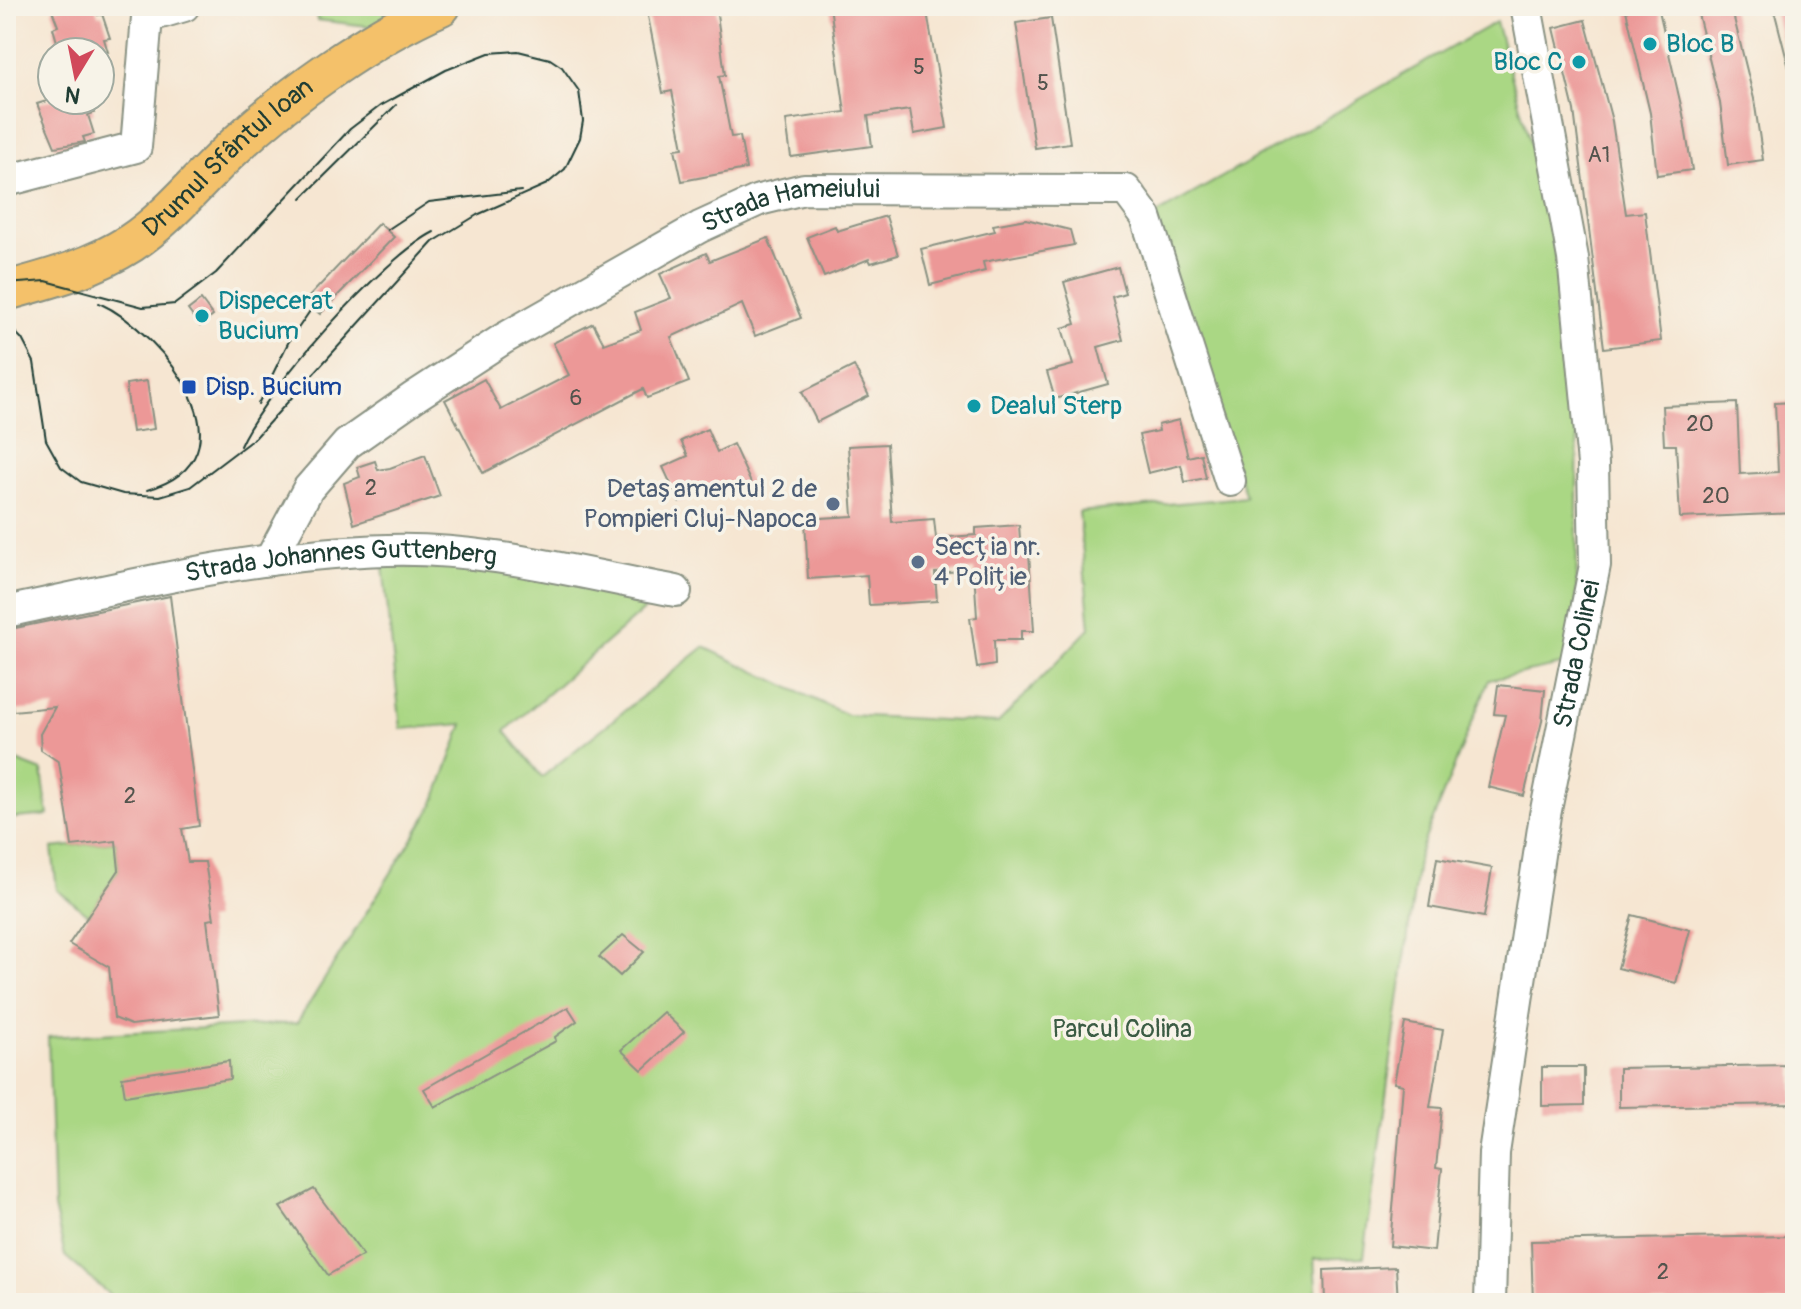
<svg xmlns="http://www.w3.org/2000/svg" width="1801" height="1309" viewBox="0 0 1801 1309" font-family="Pangolin,sans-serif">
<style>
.green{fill:#aad784;stroke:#648a5c;stroke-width:2}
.building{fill:#ec9897}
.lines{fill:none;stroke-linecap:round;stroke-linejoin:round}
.minor-casing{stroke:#8a9283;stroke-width:34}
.major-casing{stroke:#8a9283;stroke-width:42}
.minor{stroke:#fff;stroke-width:30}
.major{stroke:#f4c16a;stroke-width:38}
.tram{stroke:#1f3d34;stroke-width:2}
.culture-dot{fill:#0f9aa8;stroke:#f7f3e8;stroke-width:3}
.transit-dot{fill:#1a4fb4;stroke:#f7f3e8;stroke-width:3}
.service-dot{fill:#5c6f8a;stroke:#f7f3e8;stroke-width:3}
.labels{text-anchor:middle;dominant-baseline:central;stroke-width:7;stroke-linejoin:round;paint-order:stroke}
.number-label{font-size:22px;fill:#52544d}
.culture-label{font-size:26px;fill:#0d838f;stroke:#f7f3e8;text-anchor:start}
.street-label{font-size:26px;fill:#1f3d34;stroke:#f7f3e8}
.transit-label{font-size:26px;fill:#164399;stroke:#f7f3e8;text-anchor:start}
.service-label{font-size:26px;fill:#4e5e75;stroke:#f7f3e8;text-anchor:end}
.park-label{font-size:26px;fill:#3b5c44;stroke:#f7f3e8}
</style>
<rect width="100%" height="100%" fill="#f7f3e8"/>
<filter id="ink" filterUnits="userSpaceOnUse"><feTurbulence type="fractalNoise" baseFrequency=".0125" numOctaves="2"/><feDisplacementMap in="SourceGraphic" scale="16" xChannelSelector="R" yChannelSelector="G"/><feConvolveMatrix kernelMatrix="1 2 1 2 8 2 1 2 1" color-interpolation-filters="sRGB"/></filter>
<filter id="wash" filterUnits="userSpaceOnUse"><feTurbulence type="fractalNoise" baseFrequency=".006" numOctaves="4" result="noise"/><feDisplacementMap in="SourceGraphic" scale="32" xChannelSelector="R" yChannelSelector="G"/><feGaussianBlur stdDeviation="1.8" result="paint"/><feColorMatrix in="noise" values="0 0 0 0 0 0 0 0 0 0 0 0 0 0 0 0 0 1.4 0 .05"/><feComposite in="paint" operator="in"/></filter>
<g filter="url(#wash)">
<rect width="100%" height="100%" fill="#f6e6d2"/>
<!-- green -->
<g class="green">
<path d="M 315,6 L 465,6 L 385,28 L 317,20 Z"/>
<path d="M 1496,22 L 1536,163 L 1578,361 L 1576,662 L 1489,680 L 1419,854 L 1364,1257 L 1314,1259 L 1317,1303 L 119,1303 L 65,1256 L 54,1207 L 48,1037 L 297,1023 L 433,806 L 463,724 L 401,729 L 383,566 L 505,570 L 656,599 L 505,731 L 542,777 L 704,647 L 847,715 L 998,723 L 1090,628 L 1079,512 L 1246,497 L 1155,215 Z"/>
<path d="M 6,757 L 42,771 L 48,815 L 6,819 Z"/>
<path d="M 116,841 L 119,870 L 89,915 L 57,890 L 52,848 Z"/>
</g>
<g id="blocks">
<!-- building -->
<g class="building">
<path d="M 64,6 L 95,6 L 98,15 L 102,14 L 110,38 L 104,39 L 108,52 L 60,52 L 53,28 L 58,26 L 52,10 Z"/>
<path d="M 646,6 L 716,6 L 725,75 L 719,76 L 731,137 L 740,136 L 746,169 L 682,181 L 675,149 L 683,148 L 672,91 L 663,93 Z"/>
<path d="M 830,6 L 926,6 L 947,128 L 914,134 L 910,110 L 868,116 L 872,146 L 791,157 L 786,120 L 845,112 Z"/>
<path d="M 1625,6 L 1658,6 L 1683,114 L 1692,170 L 1657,175 L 1650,113 Z"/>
<path d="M 1696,6 L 1731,6 L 1754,99 L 1763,160 L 1728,165 L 1720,103 Z"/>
<path d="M 1773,6 L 1795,6 L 1795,67 L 1789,68 Z"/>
<path d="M 1051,18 L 1070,143 L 1035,148 L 1016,23 Z"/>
<path d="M 1585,20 L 1612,121 L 1626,214 L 1645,212 L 1661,341 L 1604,348 L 1574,110 L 1554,28 Z"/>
<path d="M 50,100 L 89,100 L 94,113 L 88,115 L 94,134 L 83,137 L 85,142 L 55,147 L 37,104 Z"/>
<path d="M 886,216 L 898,255 L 871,263 L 869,259 L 824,277 L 807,237 L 835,226 L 837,231 Z"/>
<path d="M 1026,219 L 1070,230 L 1074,245 L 983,262 L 985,271 L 930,285 L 921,249 L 995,231 L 993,225 Z"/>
<path d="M 379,223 L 394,237 L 320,314 L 305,301 Z"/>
<path d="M 768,238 L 801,318 L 755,336 L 742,304 L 671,337 L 689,382 L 647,398 L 643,389 L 483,473 L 445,400 L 484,379 L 501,410 L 569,375 L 553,343 L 593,323 L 604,344 L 641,330 L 635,312 L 671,298 L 660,274 L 706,253 L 710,261 Z"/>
<path d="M 1118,267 L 1125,293 L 1112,297 L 1123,340 L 1098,347 L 1108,384 L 1055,399 L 1047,372 L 1073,365 L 1062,328 L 1076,324 L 1064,282 Z"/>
<path d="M 201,300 L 213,316 L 200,326 L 188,310 Z"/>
<path d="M 854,366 L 869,396 L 817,422 L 802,392 Z"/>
<path d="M 147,381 L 154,429 L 132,432 L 126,384 Z"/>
<path d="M 1795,402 L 1795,513 L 1680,518 L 1676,445 L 1664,445 L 1662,406 L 1737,403 L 1740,474 L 1778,472 L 1775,403 Z"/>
<path d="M 1179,420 L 1188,457 L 1201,454 L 1206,478 L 1185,482 L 1181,465 L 1148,473 L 1139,435 L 1159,431 L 1158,425 Z"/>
<path d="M 707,429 L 717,452 L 733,444 L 751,483 L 724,495 L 719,484 L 679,502 L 663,467 L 688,456 L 681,441 Z"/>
<path d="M 887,444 L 892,522 L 934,519 L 936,538 L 976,535 L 976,528 L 1019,525 L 1021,553 L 1029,553 L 1034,631 L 1021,631 L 1021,640 L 994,640 L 995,665 L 977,668 L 970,618 L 977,617 L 974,570 L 935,573 L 937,601 L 869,605 L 867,575 L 808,579 L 805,519 L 853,516 L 848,446 Z"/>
<path d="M 425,455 L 440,496 L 354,524 L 344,483 L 360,477 L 357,467 L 375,461 L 378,470 L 390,468 Z"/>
<path d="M 170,596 L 199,826 L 182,829 L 188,862 L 205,862 L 214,919 L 207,920 L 219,1015 L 131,1025 L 114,1018 L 109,967 L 69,944 L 119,870 L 116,841 L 72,846 L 59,762 L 41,750 L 40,734 L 55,707 L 13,711 L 6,670 L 6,630 Z"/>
<path d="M 1498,685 L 1545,690 L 1542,721 L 1524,796 L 1488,787 L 1505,715 L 1494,714 Z"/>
<path d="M 1437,858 L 1492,868 L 1484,917 L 1429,907 Z"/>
<path d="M 1632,915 L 1690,930 L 1676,983 L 1618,968 Z"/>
<path d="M 623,935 L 644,952 L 620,976 L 599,957 Z"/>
<path d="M 568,1007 L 577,1021 L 555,1037 L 556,1041 L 435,1107 L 424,1089 Z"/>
<path d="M 663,1012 L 684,1032 L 642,1070 L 621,1050 Z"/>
<path d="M 1405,1023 L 1443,1030 L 1430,1107 L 1442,1108 L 1436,1168 L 1442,1169 L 1434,1251 L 1390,1246 L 1403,1085 L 1394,1083 Z"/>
<path d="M 229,1061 L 230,1079 L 125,1096 L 122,1077 Z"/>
<path d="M 1793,1065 L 1793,1104 L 1619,1107 L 1619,1068 Z"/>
<path d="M 1542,1067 L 1584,1067 L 1584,1105 L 1542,1106 Z"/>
<path d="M 314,1189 L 363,1255 L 328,1275 L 280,1207 Z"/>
<path d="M 1795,1236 L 1795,1303 L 1533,1303 L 1531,1241 Z"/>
<path d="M 1396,1267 L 1398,1303 L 1325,1303 L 1324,1270 Z"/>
</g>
</g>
</g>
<g filter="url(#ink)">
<use href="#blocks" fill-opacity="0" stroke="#8a9283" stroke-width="2"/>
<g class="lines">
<defs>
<g id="minor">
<path d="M 6,181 L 136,147 L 147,17 L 184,6"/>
<path id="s1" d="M 270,560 L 308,489 L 347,444 L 414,397 L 503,339 L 700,227 L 759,200 L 804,189 L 1126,190 L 1146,217 L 1230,481"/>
<path id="s2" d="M 6,612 C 131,585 260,553 388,550 C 484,547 582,574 676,591"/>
<path id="s3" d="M 1490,1303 L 1494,1153 L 1545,815 L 1595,565 L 1593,464 L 1573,258 L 1526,6"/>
</g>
<g id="major">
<path id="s4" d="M 6,291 C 50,279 92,268 131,243 C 170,217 199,179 234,147 C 290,94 370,37 441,6"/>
</g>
</defs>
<!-- minor casing -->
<use href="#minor" class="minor-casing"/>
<!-- major casing -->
<use href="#major" class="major-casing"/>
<!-- minor -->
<use href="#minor" class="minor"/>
<!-- major -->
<use href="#major" class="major"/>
<!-- tram -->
<g class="tram">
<path d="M 302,198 L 396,105"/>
<path d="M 387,230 L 429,202 L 521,191"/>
<path d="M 6,284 L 46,281 L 143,307 L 175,304 L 216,273 L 350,129 L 380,106 L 446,70 L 489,53 L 518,51 L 550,59 L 562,67 L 579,91 L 583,121 L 580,138 L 565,169 L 547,184 L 477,215 L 433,242 L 256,437 L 190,487 L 160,496 L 123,494 L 81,482 L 61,467 L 46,440 L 34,362 L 22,339 L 6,323"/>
<path d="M 99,303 C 163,332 262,457 147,490"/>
<path d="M 258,404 L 288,343 L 312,308"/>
<path d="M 240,446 C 264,392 381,259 434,232"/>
</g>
</g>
</g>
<!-- markers -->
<g class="culture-dot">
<circle cx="1650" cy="44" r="8"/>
<circle cx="1579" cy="62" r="8"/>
<circle cx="202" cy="316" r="8"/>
<circle cx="974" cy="406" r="8"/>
</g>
<rect class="transit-dot" x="181" y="379" width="16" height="16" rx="4"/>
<g class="service-dot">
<circle cx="833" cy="504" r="8"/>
<circle cx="918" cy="562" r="8"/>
</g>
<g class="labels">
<!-- number labels -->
<g class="number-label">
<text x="919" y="67">5</text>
<text x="1043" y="83">5</text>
<text x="1599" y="155">A1</text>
<text x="576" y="398">6</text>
<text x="1700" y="424">20</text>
<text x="371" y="488">2</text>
<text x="1716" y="496">20</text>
<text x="130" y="796">2</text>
<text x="1663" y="1272">2</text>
</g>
<!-- culture labels -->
<g class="culture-label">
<text x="1666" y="44">Bloc B</text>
<text x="1563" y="62" text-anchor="end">Bloc C</text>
<text x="218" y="301">Dispecerat<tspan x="218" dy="30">Bucium</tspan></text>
<text x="990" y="406">Dealul Sterp</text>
</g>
<!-- street labels -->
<g class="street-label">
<text stroke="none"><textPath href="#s4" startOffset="264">Drumul Sfântul Ioan</textPath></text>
<text stroke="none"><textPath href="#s1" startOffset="650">Strada Hameiului</textPath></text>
<text stroke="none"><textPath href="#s2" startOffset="340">Strada Johannes Guttenberg</textPath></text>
<text stroke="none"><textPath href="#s3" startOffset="656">Strada Colinei</textPath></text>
</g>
<!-- transit labels -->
<g class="transit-label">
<text x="205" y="387">Disp. Bucium</text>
</g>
<!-- service labels -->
<g class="service-label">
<text x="817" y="489">Detașamentul 2 de<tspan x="817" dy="30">Pompieri Cluj-Napoca</tspan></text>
<text x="934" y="547" text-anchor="start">Secția nr.<tspan x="934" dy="30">4 Poliție</tspan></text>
</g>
<!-- park labels -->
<g class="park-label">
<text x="1122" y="1029">Parcul Colina</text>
</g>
</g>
<!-- margin -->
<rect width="1801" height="1309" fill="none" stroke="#f7f3e8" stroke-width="32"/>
<!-- north arrow -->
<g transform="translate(76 76) rotate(190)"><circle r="38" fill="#f7f3e8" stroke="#a1aaa0" stroke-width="2"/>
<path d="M0-6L14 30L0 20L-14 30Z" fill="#d1495b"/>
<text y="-12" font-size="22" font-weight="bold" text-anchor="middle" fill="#1f3d34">N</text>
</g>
</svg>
